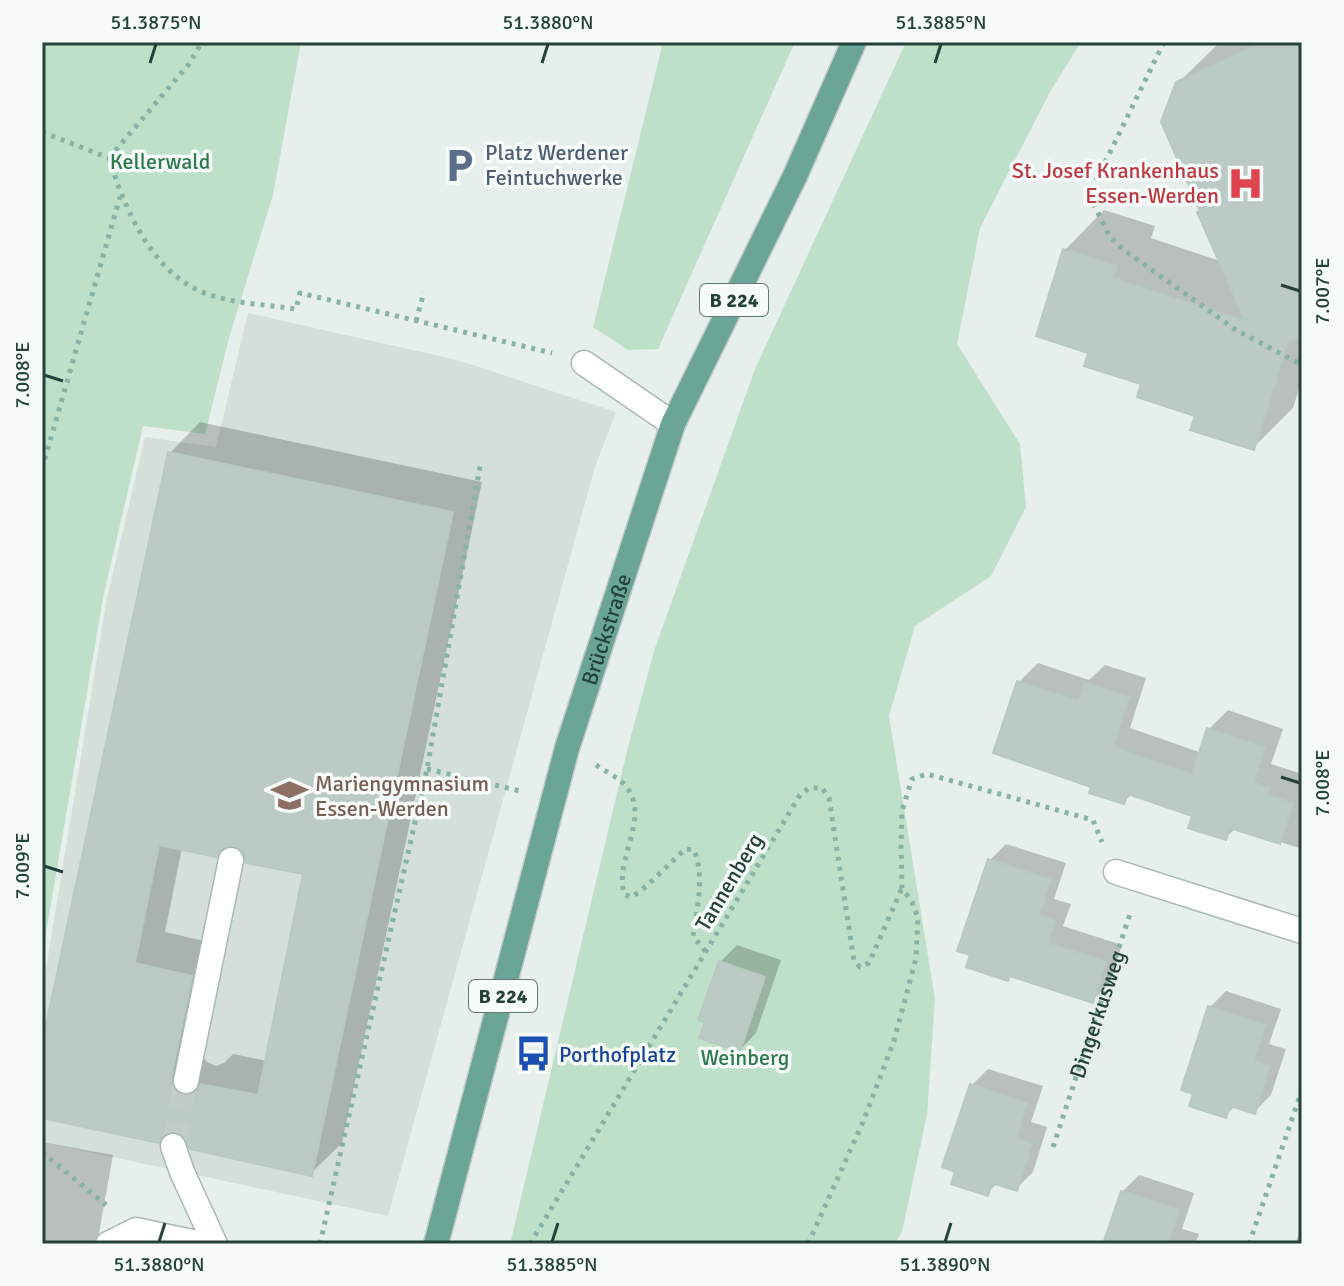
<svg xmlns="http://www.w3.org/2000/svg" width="1344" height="1286" viewBox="0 0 1344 1286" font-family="Signika,sans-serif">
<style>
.built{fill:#d4dfda}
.green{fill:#bfe0c8}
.shadow{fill:#0003;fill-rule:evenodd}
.building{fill:#bbcac4;stroke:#b8c9c2;stroke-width:2;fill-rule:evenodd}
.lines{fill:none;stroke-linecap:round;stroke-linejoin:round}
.minor-tunnel{stroke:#bfccc8;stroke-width:24;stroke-dasharray:24 12;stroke-linecap:butt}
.minor-casing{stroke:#a8b8b2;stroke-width:27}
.major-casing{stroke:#c2cac8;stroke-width:27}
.path{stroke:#86b3a5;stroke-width:5;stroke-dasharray:4 6;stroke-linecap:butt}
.minor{stroke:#fff;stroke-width:24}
.major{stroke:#6aa596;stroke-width:24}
.ticks{fill:none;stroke:#24423a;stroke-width:3}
.labels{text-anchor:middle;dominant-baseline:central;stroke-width:7;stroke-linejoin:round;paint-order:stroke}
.shield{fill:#f7fbf9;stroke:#637a73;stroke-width:2}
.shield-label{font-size:20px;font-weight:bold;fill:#24423a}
.service-label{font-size:22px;fill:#4e5e75;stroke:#f7fbf9;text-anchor:start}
.park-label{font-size:22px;fill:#2d7a4b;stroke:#f7fbf9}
.health-label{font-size:22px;fill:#be3a42;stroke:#f7fbf9;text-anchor:end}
.street-label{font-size:22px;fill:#24423a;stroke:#f7fbf9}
.education-label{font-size:22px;fill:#785e54;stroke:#f7fbf9;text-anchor:start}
.transit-label{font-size:22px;fill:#164399;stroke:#f7fbf9;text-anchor:start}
.neatline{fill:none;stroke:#24423a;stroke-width:3}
.ticks-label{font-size:20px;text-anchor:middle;fill:#24423a}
</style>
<rect width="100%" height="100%" fill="#e6efeb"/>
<!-- built -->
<path class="built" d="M 248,313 L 457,360 L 616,412 L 595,467 L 388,1216 L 42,1142 L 42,993 L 107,598 L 145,437 L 216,447 Z"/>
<!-- green -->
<g class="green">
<path d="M 42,42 L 301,42 L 273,195 L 229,338 L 205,434 L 143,426 L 103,598 L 42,957 Z"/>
<path d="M 663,42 L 795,42 L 658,349 L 628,350 L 593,327 Z"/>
<path d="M 906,42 L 1081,42 L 1050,92 L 980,228 L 957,344 L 1020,444 L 1026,507 L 991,576 L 915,626 L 889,716 L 935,999 L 927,1115 L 902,1232 L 895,1244 L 510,1244 L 627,751 L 654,651 L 755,369 Z"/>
</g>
<!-- shadow -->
<g class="shadow">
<path d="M 1302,42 L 1302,379 L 1293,408 L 1253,448 L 1091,351 L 1065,250 L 1104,210 L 1155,226 L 1151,238 L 1220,261 L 1202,210 L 1178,83 L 1220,42 Z"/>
<path d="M 200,422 L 482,482 L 342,1143 L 311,1173 L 177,1129 L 42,1116 L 42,1054 L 170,453 ZM 233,843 L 305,873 L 267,1061 L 233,1054 L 224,1063 L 216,1066 L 207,1062 L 202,1055 L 222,945 L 165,932 L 182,848 L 216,855 L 224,846 Z"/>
<path d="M 1038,663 L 1089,680 L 1105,665 L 1146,678 L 1130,728 L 1202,753 L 1209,729 L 1228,710 L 1283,729 L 1271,764 L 1302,774 L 1302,849 L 1236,828 L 1225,838 L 1195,814 L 1132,794 L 1124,802 L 1094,785 L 1019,682 Z"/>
<path d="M 1006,844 L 1066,863 L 1054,899 L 1071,904 L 1063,926 L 1122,945 L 1109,984 L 1092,1001 L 1011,975 L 1008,978 L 990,860 Z"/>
<path d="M 737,945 L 781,960 L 756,1033 L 740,1050 L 720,962 Z"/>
<path d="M 1226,991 L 1281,1009 L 1269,1044 L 1286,1049 L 1271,1095 L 1254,1112 L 1235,1106 L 1225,1116 L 1210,1007 Z"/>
<path d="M 988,1069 L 1043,1086 L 1031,1122 L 1047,1127 L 1033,1172 L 1016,1189 L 998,1183 L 987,1193 L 972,1085 Z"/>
<path d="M 42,1142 L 113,1155 L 97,1244 L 42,1244 Z"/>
<path d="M 1139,1175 L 1194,1193 L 1182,1229 L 1199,1234 L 1195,1244 L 1105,1244 L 1122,1192 Z"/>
<path d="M 1302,1224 L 1302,1244 L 1296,1242 Z"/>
</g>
<!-- building -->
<g class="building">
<path d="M 1264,42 L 1302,42 L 1302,336 L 1288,342 L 1254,450 L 1190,430 L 1195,416 L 1137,397 L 1141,384 L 1084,366 L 1088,353 L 1036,336 L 1063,249 L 1117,266 L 1113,278 L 1245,321 L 1197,212 L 1200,211 L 1161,122 L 1176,82 Z"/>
<path d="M 168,452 L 453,512 L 312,1176 L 190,1149 L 183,1135 L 177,1132 L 167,1132 L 158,1143 L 42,1118 L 42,1044 ZM 159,845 L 216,857 L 220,850 L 233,845 L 241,849 L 246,863 L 303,874 L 258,1095 L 201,1084 L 197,1091 L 184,1096 L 177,1093 L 172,1086 L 171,1078 L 192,976 L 135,963 Z"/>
<path d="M 1017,681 L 1079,701 L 1085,682 L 1129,697 L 1113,747 L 1192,774 L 1207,728 L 1265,747 L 1254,783 L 1270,788 L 1267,795 L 1293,803 L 1280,844 L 1230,828 L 1226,840 L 1188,828 L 1192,816 L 1128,794 L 1124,804 L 1089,793 L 1091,787 L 993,753 Z"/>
<path d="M 988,859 L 1051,880 L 1039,915 L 1055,920 L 1048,943 L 1106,962 L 1093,1003 L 1010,976 L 1008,981 L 966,967 L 970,955 L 957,951 Z"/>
<path d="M 719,961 L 765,977 L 740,1052 L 699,1038 L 705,1022 L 698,1020 Z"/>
<path d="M 1208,1006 L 1266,1025 L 1254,1061 L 1270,1066 L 1255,1114 L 1230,1106 L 1226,1118 L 1189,1106 L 1193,1094 L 1181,1090 Z"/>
<path d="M 970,1084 L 1027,1103 L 1016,1138 L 1032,1144 L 1017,1191 L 992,1183 L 988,1196 L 951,1184 L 955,1172 L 942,1167 Z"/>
<path d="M 1121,1191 L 1179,1210 L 1168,1244 L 1103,1244 Z"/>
</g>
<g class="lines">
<!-- minor-tunnel -->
<path class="minor-tunnel" d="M 173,1146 L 186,1081"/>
<defs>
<g id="minor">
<path d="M 584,363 L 673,424"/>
<path d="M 1116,872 L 1302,931"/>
<path d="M 186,1081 L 231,860"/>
<path d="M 173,1146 L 182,1172 L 215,1244"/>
<path d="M 108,1244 L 136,1230 L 201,1244"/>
</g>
<g id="major">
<path id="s2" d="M 436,1244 L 567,748 L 673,424 L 795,176 L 854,42"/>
</g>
</defs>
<!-- minor casing -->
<use href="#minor" class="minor-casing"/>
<!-- major casing -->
<use href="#major" class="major-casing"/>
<!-- path -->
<g class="path">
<path d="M 1164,42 L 1089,195 L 1110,237 L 1124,250 L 1236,330 L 1302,365"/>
<path d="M 42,132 L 109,158 C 124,207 150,269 200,291 C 229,304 264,304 296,309 L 300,293 L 552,353"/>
<path d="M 109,158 L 189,64 L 202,42"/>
<path d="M 416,321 L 424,292"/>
<path d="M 42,469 L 120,197"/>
<path d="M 596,765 C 605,771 615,776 623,783 C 654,814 614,856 624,894 L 630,897 C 643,893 672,860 686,849 L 694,850 C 705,876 697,909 693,936 L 706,952"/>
<path d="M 427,769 L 520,791"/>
<path id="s1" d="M 1053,1147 L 1131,911"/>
<path d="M 42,1152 L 106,1205"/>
<path d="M 320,1244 L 427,769 L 481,461"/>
<path d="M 530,1244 L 800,795 L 809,788 L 822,788 L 829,798 L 854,961 L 860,967 L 869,963 L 902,888"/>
<path d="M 808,1244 L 863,1122 L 894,1041 L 916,958 L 918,918 L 912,902 L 902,888 L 901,846 L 902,811 L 912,779 L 927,774 L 1093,820 L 1102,842"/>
<path d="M 1249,1244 L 1302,1090"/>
</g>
<!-- minor -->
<use href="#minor" class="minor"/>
<!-- major -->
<use href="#major" class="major"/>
</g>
<!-- ticks -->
<path class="ticks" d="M 150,63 L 156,44M 542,63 L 548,44M 935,63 L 941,44M 1281,285 L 1300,291M 44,375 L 63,381M 1281,777 L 1300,783M 44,866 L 63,872M 159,1242 L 165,1223M 552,1242 L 558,1223M 945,1242 L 951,1223"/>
<!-- icons -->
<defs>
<symbol id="parking-bare" viewBox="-9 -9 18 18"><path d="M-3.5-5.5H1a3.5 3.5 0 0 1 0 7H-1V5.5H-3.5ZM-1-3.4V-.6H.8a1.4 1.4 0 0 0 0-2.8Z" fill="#5c6f8a" stroke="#f7fbf9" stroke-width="2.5" paint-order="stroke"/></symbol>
<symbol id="hospital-bare" viewBox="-9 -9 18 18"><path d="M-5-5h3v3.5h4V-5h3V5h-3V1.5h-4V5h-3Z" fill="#e0444e" stroke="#f7fbf9" stroke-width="2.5" paint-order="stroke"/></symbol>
<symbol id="school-bare" viewBox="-9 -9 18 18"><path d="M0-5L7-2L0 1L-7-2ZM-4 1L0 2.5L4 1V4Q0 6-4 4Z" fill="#8d6e63" stroke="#f7fbf9" stroke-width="2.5" paint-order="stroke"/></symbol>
<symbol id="bus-bare" viewBox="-9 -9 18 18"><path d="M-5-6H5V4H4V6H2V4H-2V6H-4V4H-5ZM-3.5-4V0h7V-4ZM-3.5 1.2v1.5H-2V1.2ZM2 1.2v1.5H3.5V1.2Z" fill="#1a4fb4" stroke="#f7fbf9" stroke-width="2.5" paint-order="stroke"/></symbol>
</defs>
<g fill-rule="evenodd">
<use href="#parking-bare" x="434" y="140" width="51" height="51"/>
<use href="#hospital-bare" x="1220" y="158" width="51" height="51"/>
<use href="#school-bare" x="264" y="770" width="51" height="51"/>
<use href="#bus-bare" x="508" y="1028" width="51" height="51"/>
</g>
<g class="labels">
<!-- shield labels -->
<g class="shield">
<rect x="700" y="284" width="68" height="32" rx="6"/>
<rect x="469" y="980" width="68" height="32" rx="6"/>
</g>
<g class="shield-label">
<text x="734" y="300">B 224</text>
<text x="503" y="996">B 224</text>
</g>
<!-- service labels -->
<g class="service-label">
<text x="485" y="152">Platz Werdener<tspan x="485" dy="25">Feintuchwerke</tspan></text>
</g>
<!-- park labels -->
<g class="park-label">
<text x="160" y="161">Kellerwald</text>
<text x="745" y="1057">Weinberg</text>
</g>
<!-- health labels -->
<g class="health-label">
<text x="1219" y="170">St. Josef Krankenhaus<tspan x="1219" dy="25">Essen-Werden</tspan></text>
</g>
<!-- street labels -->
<g class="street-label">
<text stroke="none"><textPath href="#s2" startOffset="638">Brückstraße</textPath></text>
<text transform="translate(729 882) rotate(-59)">Tannenberg</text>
<text stroke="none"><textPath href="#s1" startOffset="140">Dingerkusweg</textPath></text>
</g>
<!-- education labels -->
<g class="education-label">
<text x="315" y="783">Mariengymnasium<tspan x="315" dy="25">Essen-Werden</tspan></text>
</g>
<!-- transit labels -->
<g class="transit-label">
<text x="559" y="1054">Porthofplatz</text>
</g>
</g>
<!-- border -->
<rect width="1344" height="1286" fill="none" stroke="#f7fbf9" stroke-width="88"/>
<rect x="44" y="44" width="1256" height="1198" class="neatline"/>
<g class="ticks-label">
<text x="156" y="29">51.3875°N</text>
<text x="548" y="29">51.3880°N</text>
<text x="941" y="29">51.3885°N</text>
<text transform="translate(1322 291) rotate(-90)" y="7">7.007°E</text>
<text transform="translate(22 375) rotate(-90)" y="7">7.008°E</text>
<text transform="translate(1322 783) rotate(-90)" y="7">7.008°E</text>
<text transform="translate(22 866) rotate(-90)" y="7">7.009°E</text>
<text x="159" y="1271">51.3880°N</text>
<text x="552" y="1271">51.3885°N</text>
<text x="945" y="1271">51.3890°N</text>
</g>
</svg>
